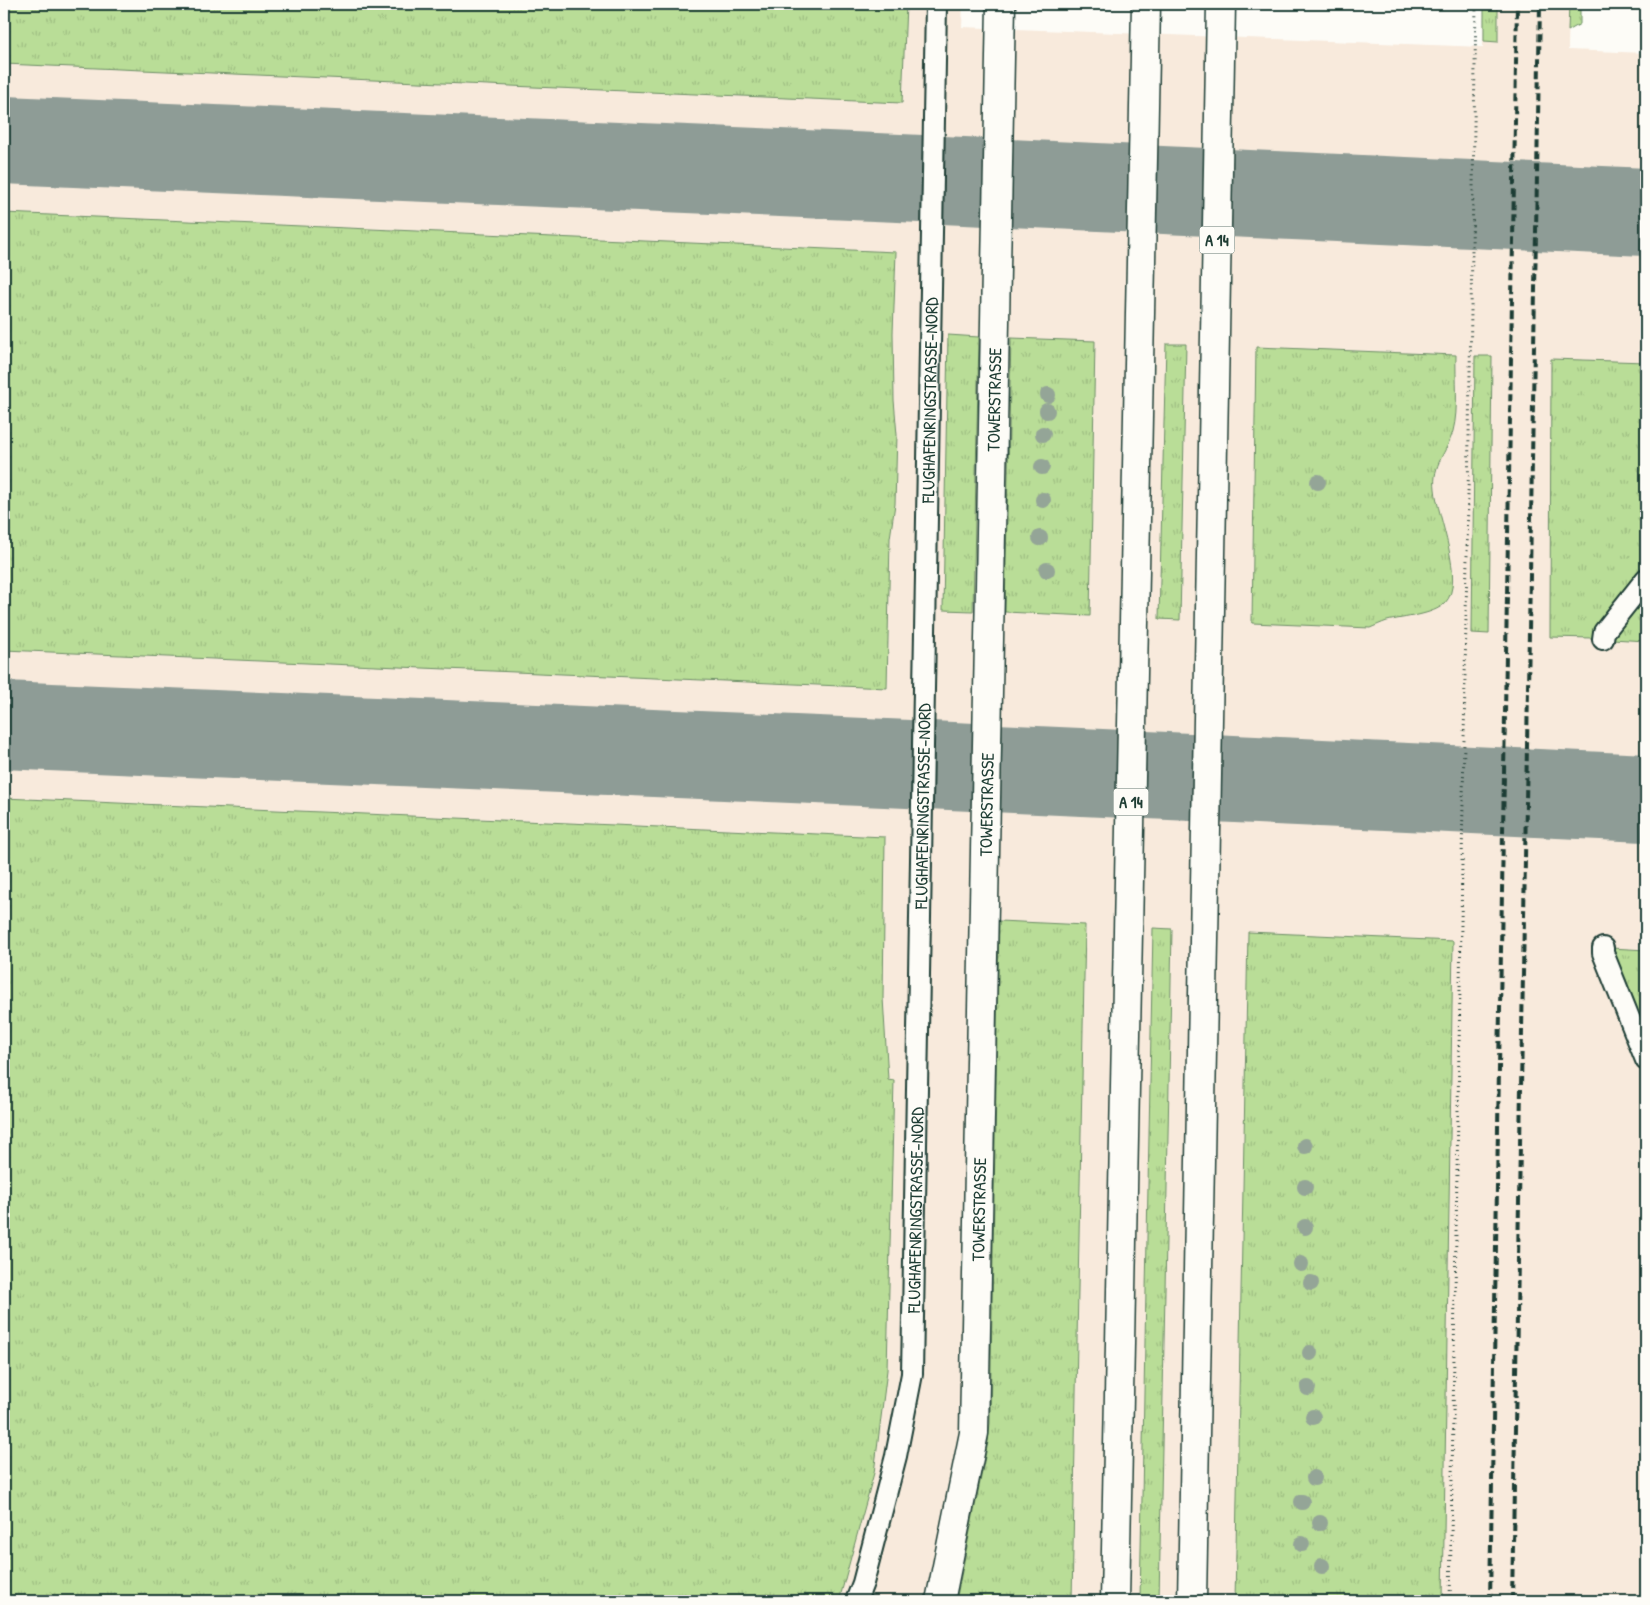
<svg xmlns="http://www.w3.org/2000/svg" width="1650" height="1605" viewBox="0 0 1650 1605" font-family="'Patrick Hand',sans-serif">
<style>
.built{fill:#f8eadc}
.grass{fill:url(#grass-tufts);stroke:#6c8d66}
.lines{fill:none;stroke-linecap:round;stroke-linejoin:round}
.taxiway{stroke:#8e9c96;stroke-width:88}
.service-casing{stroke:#1f3d34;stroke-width:24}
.tertiary-casing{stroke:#1f3d34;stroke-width:31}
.motorway-casing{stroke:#1f3d34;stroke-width:31}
.path{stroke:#1f3d34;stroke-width:3;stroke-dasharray:1 4;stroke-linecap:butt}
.service{stroke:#fdfcf7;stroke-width:20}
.tertiary{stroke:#fdfcf7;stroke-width:28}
.motorway{stroke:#fdfcf7;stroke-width:28}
.rail{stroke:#1f3d34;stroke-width:4;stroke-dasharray:8 4;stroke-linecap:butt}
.tree{fill:#94a597}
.labels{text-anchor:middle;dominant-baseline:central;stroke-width:5;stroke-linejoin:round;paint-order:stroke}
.shield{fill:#fdfcf7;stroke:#62766e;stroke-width:1}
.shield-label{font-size:16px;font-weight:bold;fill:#1f3d34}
.street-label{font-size:18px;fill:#1f3d34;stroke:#fdfcf7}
</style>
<defs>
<pattern id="grass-tufts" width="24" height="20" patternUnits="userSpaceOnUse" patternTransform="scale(1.25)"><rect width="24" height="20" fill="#b9dd97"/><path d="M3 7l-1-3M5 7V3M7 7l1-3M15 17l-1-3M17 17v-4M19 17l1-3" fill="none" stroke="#9fbf83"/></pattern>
</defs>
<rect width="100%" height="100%" fill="#fdfcf7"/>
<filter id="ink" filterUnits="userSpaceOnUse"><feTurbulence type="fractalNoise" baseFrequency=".02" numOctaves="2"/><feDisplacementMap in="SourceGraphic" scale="10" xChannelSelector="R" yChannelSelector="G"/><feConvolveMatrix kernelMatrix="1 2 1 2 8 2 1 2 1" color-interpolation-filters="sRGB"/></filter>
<g filter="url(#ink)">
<!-- built -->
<path class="built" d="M 4,4 L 963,4 L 962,27 L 1483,47 L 1484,4 L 1569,4 L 1568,50 L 1646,53 L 1646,1601 L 4,1601 Z"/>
<!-- grass -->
<g class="grass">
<path d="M 4,4 L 906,4 L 902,103 L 4,64 Z"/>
<path d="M 1484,4 L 1498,4 L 1498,42 L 1484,41 Z"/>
<path d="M 1569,4 L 1580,4 L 1580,24 L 1568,31 Z"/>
<path d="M 4,213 L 896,252 L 893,333 L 894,400 L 897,435 L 895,504 L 890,538 L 887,688 L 4,650 Z"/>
<path d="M 948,335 L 979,337 L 973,611 L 943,610 Z"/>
<path d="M 1011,338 L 1095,341 L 1090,616 L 1005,612 Z"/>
<path d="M 1166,344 L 1186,344 L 1180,620 L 1159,619 Z"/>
<path d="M 1256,347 L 1456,355 C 1455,378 1459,409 1453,431 C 1447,453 1432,464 1435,489 C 1437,515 1466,582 1445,603 C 1434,615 1403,617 1387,621 C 1381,623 1375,626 1370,628 L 1252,623 Z"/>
<path d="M 1475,356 L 1492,356 L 1489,634 L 1472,633 Z"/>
<path d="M 1551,359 L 1646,362 L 1646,565 L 1596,630 L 1592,638 L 1550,637 Z"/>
<path d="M 1646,593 L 1646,641 L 1612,639 L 1615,632 Z"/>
<path d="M 4,798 L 885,837 L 883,998 L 888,1079 L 894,1080 L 887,1370 L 874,1473 L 839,1601 L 4,1601 Z"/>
<path d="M 999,921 L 1085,925 L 1072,1601 L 956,1601 L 988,1442 L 990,1423 Z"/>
<path d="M 1153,928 L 1172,929 L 1159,1601 L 1140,1601 Z"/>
<path d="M 1248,932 L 1453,941 L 1443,1601 L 1235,1601 Z"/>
<path d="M 1611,948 L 1646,950 L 1646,1036 Z"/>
</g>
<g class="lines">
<!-- taxiway -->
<g class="taxiway">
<path d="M 4,140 L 899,178 L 1646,212"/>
<path d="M 4,725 L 886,763 L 1646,798"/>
</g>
<defs>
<g id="service">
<path d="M 1603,639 L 1604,632 L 1646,579"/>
<path d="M 1603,948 L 1603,953 L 1646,1060"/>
<path id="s1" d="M 856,1601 L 863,1583 L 896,1456 L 912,1374 L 936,4"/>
</g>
<g id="tertiary">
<path id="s2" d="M 940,1601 L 974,1433 L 1001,4"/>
</g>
<g id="motorway">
<path d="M 1115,1601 L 1146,4"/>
<path d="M 1192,1601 L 1221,4"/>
</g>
</defs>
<!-- service casing -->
<use href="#service" class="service-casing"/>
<!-- tertiary casing -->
<use href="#tertiary" class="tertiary-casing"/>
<!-- motorway casing -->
<use href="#motorway" class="motorway-casing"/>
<!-- path -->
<path class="path" d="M 1450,1601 L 1476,4"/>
<!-- service -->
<use href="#service" class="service"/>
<!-- tertiary -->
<use href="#tertiary" class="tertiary"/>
<!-- motorway -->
<use href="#motorway" class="motorway"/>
<!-- rail -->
<g class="rail">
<path d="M 1490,1601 L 1517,4"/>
<path d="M 1512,1601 L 1540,4"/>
</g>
</g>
<!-- trees -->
<g class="tree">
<circle cx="1048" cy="395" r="8"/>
<circle cx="1047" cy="411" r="8"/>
<circle cx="1043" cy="434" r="8"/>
<circle cx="1042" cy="467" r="8"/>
<circle cx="1318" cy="482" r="8"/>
<circle cx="1043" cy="500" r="8"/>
<circle cx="1040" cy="538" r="8"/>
<circle cx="1047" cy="570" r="8"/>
<circle cx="1305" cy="1146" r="8"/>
<circle cx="1305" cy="1187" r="8"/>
<circle cx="1305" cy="1227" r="8"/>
<circle cx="1301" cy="1264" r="8"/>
<circle cx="1311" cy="1283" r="8"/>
<circle cx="1310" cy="1353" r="8"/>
<circle cx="1308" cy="1388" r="8"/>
<circle cx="1313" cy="1417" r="8"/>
<circle cx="1314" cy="1478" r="8"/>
<circle cx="1302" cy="1502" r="8"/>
<circle cx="1320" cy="1523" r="8"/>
<circle cx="1302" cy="1544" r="8"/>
<circle cx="1322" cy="1566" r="8"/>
</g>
</g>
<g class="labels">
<!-- shield labels -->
<g class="shield">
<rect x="1199.5" y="226.5" width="35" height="27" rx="4"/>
<rect x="1113.5" y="788.5" width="35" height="27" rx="4"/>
</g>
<g class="shield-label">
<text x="1217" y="240">A 14</text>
<text x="1131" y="802">A 14</text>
</g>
<!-- street labels -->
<g class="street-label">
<text stroke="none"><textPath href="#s2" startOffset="1205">TOWERSTRASSE</textPath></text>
<text stroke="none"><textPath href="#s1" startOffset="1208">FLUGHAFENRINGSTRASSE-NORD</textPath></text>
<text stroke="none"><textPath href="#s2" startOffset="800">TOWERSTRASSE</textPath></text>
<text stroke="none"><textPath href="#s1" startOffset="802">FLUGHAFENRINGSTRASSE-NORD</textPath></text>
<text stroke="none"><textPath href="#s2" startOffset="395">TOWERSTRASSE</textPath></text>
<text stroke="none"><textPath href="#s1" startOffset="398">FLUGHAFENRINGSTRASSE-NORD</textPath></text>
</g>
</g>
<!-- margin -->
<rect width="1650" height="1605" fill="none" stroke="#fdfcf7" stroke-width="20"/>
<rect x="10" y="10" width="1630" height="1585" fill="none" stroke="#1f3d34" stroke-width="2" filter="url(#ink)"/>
</svg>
